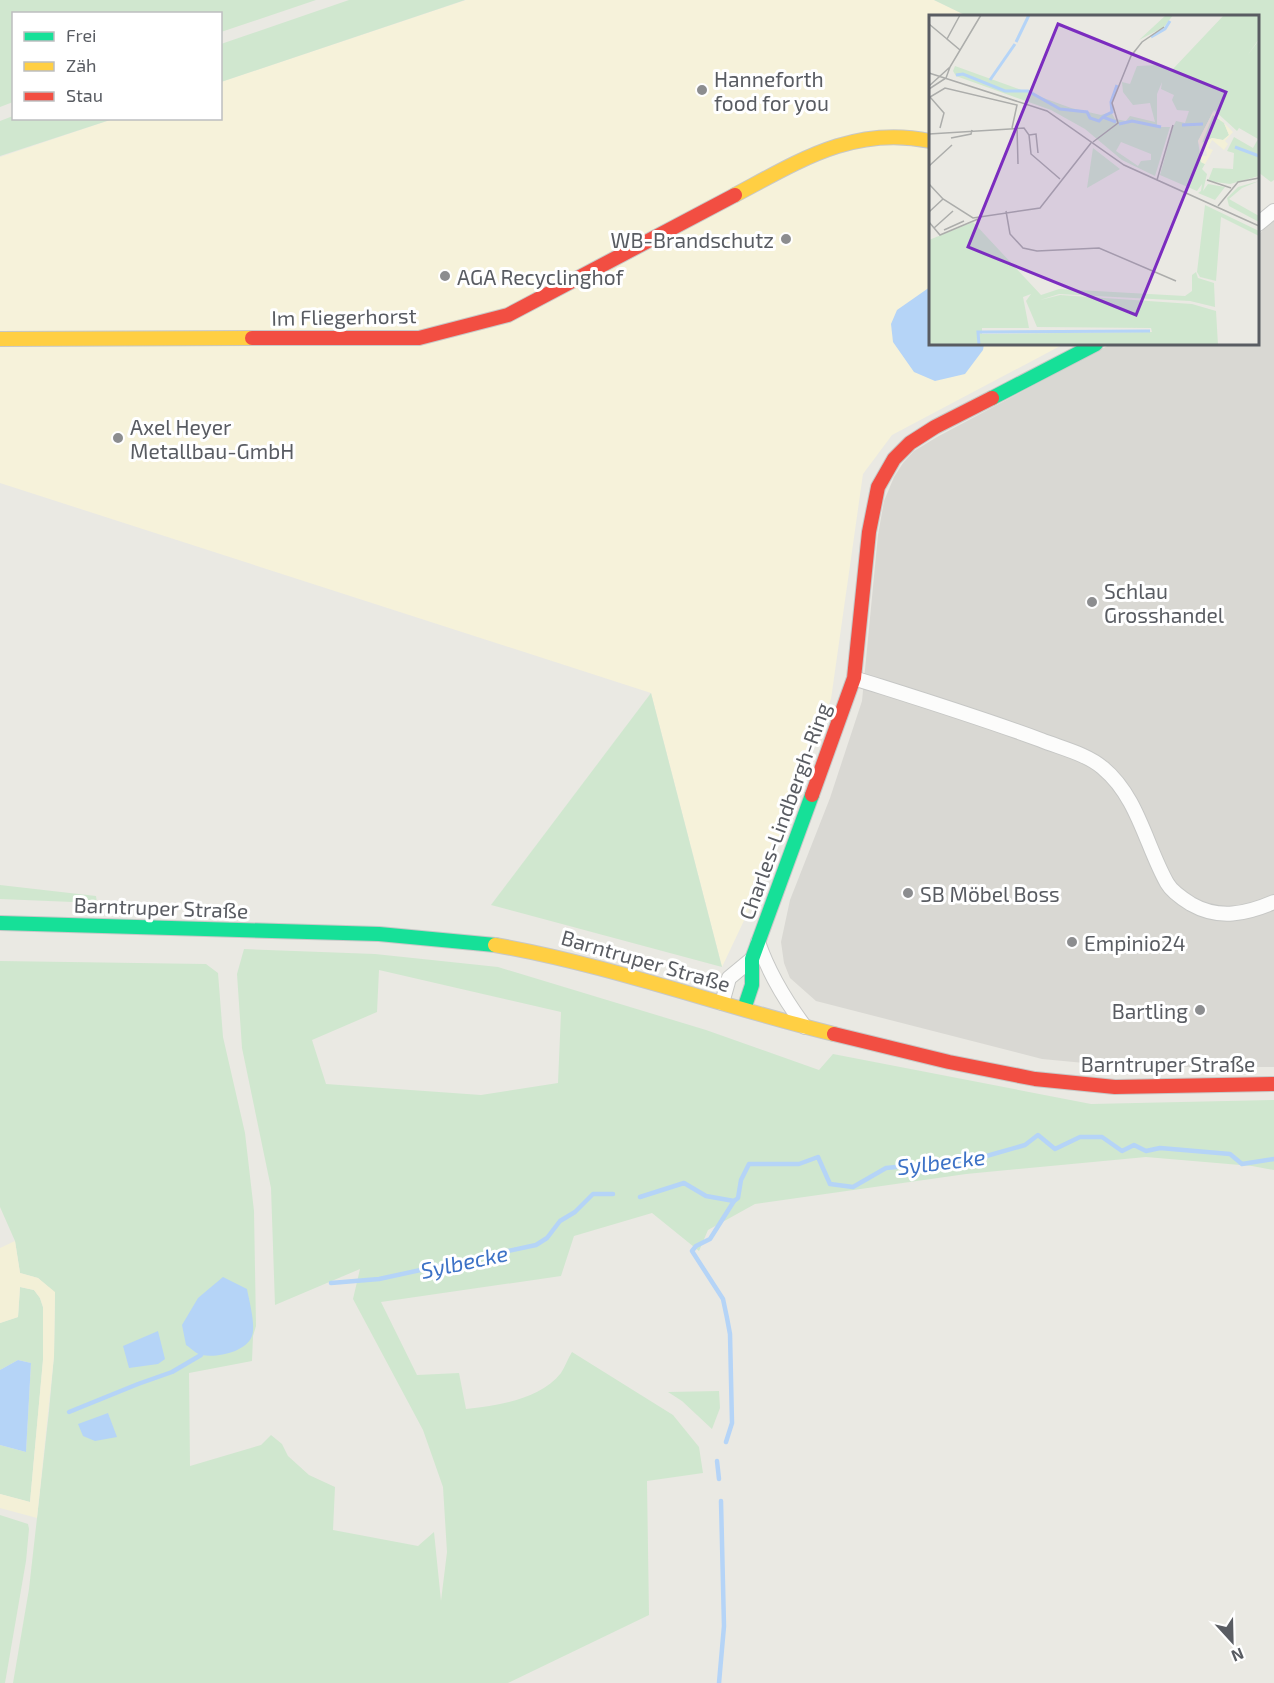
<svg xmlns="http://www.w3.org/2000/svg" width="1274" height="1683" viewBox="0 0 1274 1683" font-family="'Exo 2',sans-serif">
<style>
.commercial{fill:#f6f2da}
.industrial{fill:#d9d8d3}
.green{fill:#d0e7cf;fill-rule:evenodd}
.sand{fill:#f3f0d7}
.water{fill:#b5d4f7}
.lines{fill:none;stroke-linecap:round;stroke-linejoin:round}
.stream{stroke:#b5d4f7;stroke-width:4.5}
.street-casing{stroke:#c6c7c5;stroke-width:16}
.fast-casing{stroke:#c7c8c7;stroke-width:16}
.slow-casing{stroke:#c7c8c7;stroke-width:16}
.jam-casing{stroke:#c7c8c7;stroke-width:16}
.street{stroke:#fcfcfb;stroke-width:14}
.fast{stroke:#16e098;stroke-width:14}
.slow{stroke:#ffcf43;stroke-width:14}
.jam{stroke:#f24e42;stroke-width:14}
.poi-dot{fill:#8c8d8f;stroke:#fff;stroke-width:2}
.labels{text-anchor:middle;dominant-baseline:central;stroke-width:6;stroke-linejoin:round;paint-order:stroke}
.poi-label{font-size:21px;fill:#595c62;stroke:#fff;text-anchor:start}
.street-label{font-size:21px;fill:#595c62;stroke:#fff}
.water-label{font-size:22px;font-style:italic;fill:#3d72c6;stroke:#fff}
.inset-river{fill:none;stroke:#b5d4f7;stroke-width:3}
.inset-road{fill:none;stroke:#acadab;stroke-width:1.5}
.view{fill:#7b2cbf;fill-opacity:0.15;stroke:#7b2cbf;stroke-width:3}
.inset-edge{fill:none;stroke:#595c62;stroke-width:3}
</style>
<rect width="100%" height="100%" fill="#eae9e3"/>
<!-- commercial -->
<path class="commercial" d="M 466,0 L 934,0 L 967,16 L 930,16 L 930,344 L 1064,344 L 892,435 L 863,474 L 831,699 L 767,872 L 722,967 L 651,693 L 0,483 L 0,157 L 113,119 L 220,118 L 221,82 Z"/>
<!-- industrial -->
<path class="industrial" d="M 1274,219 L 1274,1067 L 1127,1067 L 1042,1059 L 816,1001 L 790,978 L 784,963 L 781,942 L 790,900 L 830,798 L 862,701 L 878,535 L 884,501 L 894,477 L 903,463 L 914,451 L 937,437 L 1111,344 L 1258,344 L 1258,235 Z"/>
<!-- green -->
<g class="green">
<path d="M 0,0 L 316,0 L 221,32 L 220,14 L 14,14 L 13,102 L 0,107 Z"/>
<path d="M 349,0 L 465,0 L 221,82 L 221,44 Z"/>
<path d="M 934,0 L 1274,0 L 1274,180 L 1271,182 L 1258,172 L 1258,16 L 967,16 Z"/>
<path d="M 13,116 L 14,118 L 113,119 L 0,156 L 0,121 Z"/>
<path d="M 651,693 L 722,967 L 491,905 Z"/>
<path d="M 0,885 L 96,896 L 97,903 L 0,899 Z"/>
<path d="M 244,949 L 375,954 L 498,967 L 706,1030 L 819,1070 L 833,1054 L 1091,1104 L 1274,1100 L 1274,1170 L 1252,1166 L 1146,1157 L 966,1174 L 755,1204 L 708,1230 L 699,1251 L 652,1213 L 574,1236 L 561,1276 L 381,1302 L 417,1375 L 459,1373 L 466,1409 C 499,1405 539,1400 561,1373 C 565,1367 568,1358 572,1352 L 673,1415 L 699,1447 L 703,1473 L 647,1481 L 649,1615 L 508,1683 L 13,1683 L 29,1589 L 49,1411 L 54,1356 L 55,1293 L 38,1278 L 20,1273 L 15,1241 L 0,1207 L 0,961 L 206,964 L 218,973 L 223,1037 L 245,1133 L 254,1211 L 256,1326 L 253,1336 L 252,1361 L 189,1373 L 190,1466 L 261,1445 L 271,1435 L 282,1444 L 288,1456 L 309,1475 L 335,1487 L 333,1530 L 418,1546 L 434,1532 L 441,1601 L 447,1552 L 443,1487 L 423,1430 L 353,1299 L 360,1269 L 275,1305 L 271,1188 L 242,1048 L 237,974 ZM 379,970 L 561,1012 L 558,1083 L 481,1095 L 326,1084 L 312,1040 L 377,1012 Z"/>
<path d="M 20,1287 L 34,1290 L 40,1298 L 43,1307 L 43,1360 L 30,1502 L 0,1494 L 0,1445 L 26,1452 L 31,1363 L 18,1360 L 0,1370 L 0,1323 L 18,1317 Z"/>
<path d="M 719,1391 L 720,1408 L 712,1429 L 682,1401 L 668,1392 Z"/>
<path d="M 0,1515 L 28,1524 L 29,1529 L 26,1561 L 5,1683 L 0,1683 Z"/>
</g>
<!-- sand -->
<path class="sand" d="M 15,1241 L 20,1273 L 38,1278 L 55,1292 L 54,1356 L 37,1518 L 0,1508 L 0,1494 L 30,1502 L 43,1360 L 43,1307 L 40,1298 L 34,1290 L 20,1287 L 18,1317 L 0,1323 L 0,1248 Z"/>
<!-- water -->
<g class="water">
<path d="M 930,287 L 930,344 L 984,344 L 983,350 L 965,374 L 935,381 L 914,372 L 893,342 L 891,324 L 897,310 Z"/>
<path d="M 223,1277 L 247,1289 C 249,1300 256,1326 252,1336 C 246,1352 217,1358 202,1355 C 196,1354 191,1348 186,1345 L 182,1325 L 198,1298 Z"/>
<path d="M 158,1331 L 165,1359 L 158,1364 L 129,1368 L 123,1346 Z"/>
<path d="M 18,1360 L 31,1363 L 26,1452 L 0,1445 L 0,1370 Z"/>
<path d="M 108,1413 L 117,1437 L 95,1441 L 83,1436 L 78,1424 Z"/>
</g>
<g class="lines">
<!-- stream -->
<g class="stream">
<path d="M 640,1197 L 684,1183 L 706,1196 L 734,1201 L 738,1198 L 741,1180 L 749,1164 L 799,1164 L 818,1157 L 830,1184 L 853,1187 L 886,1168 L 976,1159 L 1025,1145 L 1038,1135 L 1055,1149 L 1080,1137 L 1102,1137 L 1122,1151 L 1134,1145 L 1146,1151 L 1160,1148 L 1230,1154 L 1242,1164 L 1274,1159"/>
<path d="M 331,1283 L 379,1279 L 536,1245 L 547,1238 L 560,1221 L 575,1212 L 593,1194 L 613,1194"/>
<path d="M 69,1412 L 138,1384 L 172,1372 L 201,1355"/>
<path d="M 726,1442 L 732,1423 L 730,1334 L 727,1318 L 723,1299 L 692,1251 L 696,1246 L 710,1239 L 734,1201"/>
<path d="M 717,1461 L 719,1479"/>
<path d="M 719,1683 L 724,1626 L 721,1501"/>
</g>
<defs>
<g id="street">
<path d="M 1258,224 L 1274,211"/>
<path d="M 854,678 C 917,698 979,717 1041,740 C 1061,748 1087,754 1103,768 C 1138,797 1146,846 1167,883 C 1172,892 1183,899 1191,904 C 1219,920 1246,914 1274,902"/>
<path d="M 758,942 C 769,974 785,1000 805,1027"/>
<path d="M 722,1003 L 729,978 L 752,959"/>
</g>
<g id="fast">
<path d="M 992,398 L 1096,344"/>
<path d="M 0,923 L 379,934 L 495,945"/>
<path d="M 744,1009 L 752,985 L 752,959 L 812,795"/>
</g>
<g id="slow">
<path d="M 735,195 C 799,161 854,125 930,141"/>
<path d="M 0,339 L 252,338"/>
<path d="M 495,945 C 610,965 720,1006 834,1034"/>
</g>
<g id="jam">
<path d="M 252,338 L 419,338 L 508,315 L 735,195"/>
<path d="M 812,795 L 854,678 L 869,532 L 878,487 L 894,459 L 910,443 L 935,427 L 992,398"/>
<path d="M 834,1034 L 949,1062 L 1035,1079 L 1115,1087 L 1274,1084"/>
</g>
</defs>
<!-- street casing -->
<use href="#street" class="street-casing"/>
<!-- fast casing -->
<use href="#fast" class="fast-casing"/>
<!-- slow casing -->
<use href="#slow" class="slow-casing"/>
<!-- jam casing -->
<use href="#jam" class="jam-casing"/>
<!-- street -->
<use href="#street" class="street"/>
<!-- fast -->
<use href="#fast" class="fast"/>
<!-- slow -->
<use href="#slow" class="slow"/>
<!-- jam -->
<use href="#jam" class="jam"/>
</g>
<!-- markers -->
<g class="poi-dot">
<circle cx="702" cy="90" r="6"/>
<circle cx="786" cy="239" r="6"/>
<circle cx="445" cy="276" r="6"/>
<circle cx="118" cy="438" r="6"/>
<circle cx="1092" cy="602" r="6"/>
<circle cx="908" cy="893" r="6"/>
<circle cx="1072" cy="942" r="6"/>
<circle cx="1200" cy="1010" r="6"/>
</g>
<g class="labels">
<!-- poi labels -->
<g class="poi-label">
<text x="714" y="78">Hanneforth<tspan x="714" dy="24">food for you</tspan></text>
<text x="774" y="239" text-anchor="end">WB-Brandschutz</text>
<text x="457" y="276">AGA Recyclinghof</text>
<text x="130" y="426">Axel Heyer<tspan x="130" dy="24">Metallbau-GmbH</tspan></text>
<text x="1104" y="590">Schlau<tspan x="1104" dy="24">Grosshandel</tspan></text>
<text x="920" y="893">SB Möbel Boss</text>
<text x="1084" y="942">Empinio24</text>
<text x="1188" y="1010" text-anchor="end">Bartling</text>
</g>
<!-- street labels -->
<g class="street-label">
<text transform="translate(344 316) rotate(-1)">Im Fliegerhorst</text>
<text transform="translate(784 811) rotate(-70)">Charles-Lindbergh-Ring</text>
<text transform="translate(161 907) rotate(2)">Barntruper Straße</text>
<text transform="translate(646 960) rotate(16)">Barntruper Straße</text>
<text x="1168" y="1063">Barntruper Straße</text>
</g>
<!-- water labels -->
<g class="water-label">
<text transform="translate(941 1161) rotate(-7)">Sylbecke</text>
<text transform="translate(464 1261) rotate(-12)">Sylbecke</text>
</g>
</g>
<!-- overview -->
<g transform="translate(929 15)">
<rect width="330" height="330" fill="#eae9e3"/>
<path d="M 237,0 L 244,0 L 235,12 L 210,25 ZM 295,0 L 330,0 L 330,24 L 318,41 L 330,25 L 330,161 L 301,169 L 279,166 L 284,153 L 304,154 L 305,138 L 298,136 L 305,122 L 324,133 L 329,124 L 310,113 L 308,116 L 285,95 L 269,126 L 272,147 L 276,149 L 273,154 L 278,159 L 274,176 L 279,169 L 296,172 L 286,185 L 269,178 L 272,176 L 273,169 L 268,176 L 231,160 L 244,112 L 247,106 L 256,108 L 260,96 L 248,95 L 243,85 L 245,80 L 232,74 L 233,67 L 228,79 L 228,112 L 241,112 L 226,161 L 193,145 L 156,114 L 122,95 L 27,61 L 24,56 L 26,51 L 142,93 L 172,100 L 182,97 L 186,104 L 197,106 L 201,101 L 226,107 L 221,88 L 204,90 L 194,77 L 193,67 L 201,69 L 208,51 L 230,50 L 243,55 ZM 192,127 L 222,139 L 222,145 L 212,146 L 209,151 L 187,136 ZM 284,99 L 295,108 L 300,120 L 294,125 L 283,123 L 274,128 L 272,125 ZM 164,133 L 191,154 L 158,173 ZM 330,166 L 313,173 L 300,184 L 330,201 L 330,207 L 300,191 L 298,183 L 309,172 ZM 276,190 L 330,216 L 330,221 L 292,202 L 287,266 L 271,262 L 268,257 ZM 44,207 L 112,280 L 130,274 L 256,281 L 263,276 L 263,260 L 267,257 L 269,263 L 285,268 L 286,292 L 261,286 L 130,279 L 111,285 L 131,280 L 263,289 L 287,296 L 289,330 L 0,330 L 0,225 ZM 102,279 L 97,286 L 108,312 L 222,313 L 223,317 L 53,319 L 53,313 L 100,313 L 94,282 Z" fill="#d0e7cf" fill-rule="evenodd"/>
<path d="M 284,97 L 304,117 L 296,126 L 299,129 L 295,135 L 283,125 L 279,133 L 284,135 L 276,149 L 272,147 L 272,141 L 278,141 L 277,135 L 272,135 L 269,126 ZM 284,100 L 295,108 L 300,120 L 294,125 L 283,123 L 273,128 Z" fill="#f3f0d7" fill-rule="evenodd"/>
<path class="inset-river" d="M 222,22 L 236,14 L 241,6M 87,27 L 100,0M 27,60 L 34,59 L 76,76 L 99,76 L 131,94 L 158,97 L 161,103 L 170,106 L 174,102 L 187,107M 61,65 L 86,29M 175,101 L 183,97 L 182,87 L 188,70M 190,109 L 203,106 L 232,112M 253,110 L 274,109M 306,132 L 330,141M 54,317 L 221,316M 50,330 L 49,317 L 54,317"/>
<path class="inset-road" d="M 0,9 L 18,24M 31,35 L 18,24 L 31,0M 0,58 L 118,96 L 195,150 L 330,211M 0,71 L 21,52 L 52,0M 0,74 L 17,63 L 21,52M 88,112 L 89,149M 11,113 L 15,98 L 1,82 L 16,73 L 88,90 L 83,113M 0,119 L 95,113 L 100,120 L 102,139 L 131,164M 100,120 L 107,119 L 109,138M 22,123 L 42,119 L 43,115M 164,127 L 189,108 L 183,88 L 202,41 L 213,27 L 235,12M 0,151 L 23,130M 228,165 L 244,110M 278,165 L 302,173M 0,169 L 14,184 L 44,203 L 111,193 L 162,128M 289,191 L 309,167 L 330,163M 77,196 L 81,219 L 94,233 L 108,236 L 170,233 L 247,266M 0,197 L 14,184M 0,207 L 11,220 L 49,204M 5,213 L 24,196M 15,215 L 35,206"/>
<path class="view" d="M 129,9 L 297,77 L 207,300 L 39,232 Z"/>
<rect width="330" height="330" class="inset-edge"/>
</g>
<!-- legend -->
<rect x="12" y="12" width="210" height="108" fill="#ffffff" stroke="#bdbec0" stroke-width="1.5"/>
<rect x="24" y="32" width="30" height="9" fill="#16e098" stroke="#bdbec0" stroke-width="1.5"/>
<text x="66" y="42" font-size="18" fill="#595c62">Frei</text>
<rect x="24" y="62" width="30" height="9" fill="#ffcf43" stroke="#bdbec0" stroke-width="1.5"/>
<text x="66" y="72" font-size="18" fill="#595c62">Zäh</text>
<rect x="24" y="92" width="30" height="9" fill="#f24e42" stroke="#bdbec0" stroke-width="1.5"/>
<text x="66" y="102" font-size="18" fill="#595c62">Stau</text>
<!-- north arrow -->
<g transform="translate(1232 1641) rotate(158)" stroke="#ffffff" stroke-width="4.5" paint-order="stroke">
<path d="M0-4.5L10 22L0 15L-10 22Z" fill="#595c62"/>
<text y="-9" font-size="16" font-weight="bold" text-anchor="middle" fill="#595c62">N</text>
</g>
</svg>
